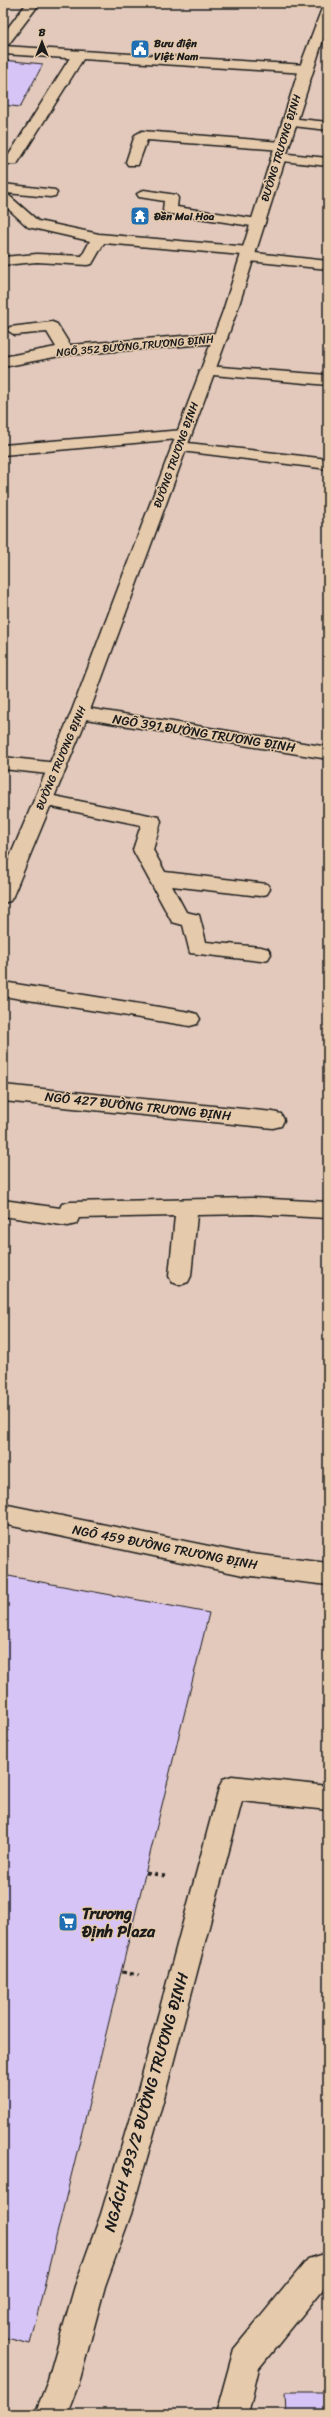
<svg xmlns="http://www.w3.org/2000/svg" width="331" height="2417" viewBox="0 0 331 2417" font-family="Sriracha,sans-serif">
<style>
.building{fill:#d6c4f6;stroke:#1c1c1c}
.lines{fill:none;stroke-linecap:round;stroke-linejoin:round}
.service-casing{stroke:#1c1c1c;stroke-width:3}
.tertiary-casing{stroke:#1c1c1c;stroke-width:3}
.secondary-casing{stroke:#1c1c1c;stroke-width:3}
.path{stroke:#1c1c1c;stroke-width:3;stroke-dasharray:4 4;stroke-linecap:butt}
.service{fill:#e5caac;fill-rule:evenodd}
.tertiary{fill:#e5caac;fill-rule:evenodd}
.secondary{fill:#e5caac;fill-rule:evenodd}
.labels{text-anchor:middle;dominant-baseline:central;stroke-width:3;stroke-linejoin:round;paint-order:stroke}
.far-poi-label{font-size:11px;font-weight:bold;fill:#1c1c1c;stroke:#e5caac;text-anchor:start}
.far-street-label{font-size:11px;fill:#1c1c1c;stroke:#e5caac}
.street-label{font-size:13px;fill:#1c1c1c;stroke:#e5caac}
.near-poi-label{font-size:16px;font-weight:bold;fill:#1c1c1c;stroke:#e5caac;text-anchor:start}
.near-street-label{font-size:16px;fill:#1c1c1c;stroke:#e5caac}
</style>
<rect width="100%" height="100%" fill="#e2c9bb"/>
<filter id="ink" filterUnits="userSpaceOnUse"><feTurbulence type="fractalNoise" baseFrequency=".025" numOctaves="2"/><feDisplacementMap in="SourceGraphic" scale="8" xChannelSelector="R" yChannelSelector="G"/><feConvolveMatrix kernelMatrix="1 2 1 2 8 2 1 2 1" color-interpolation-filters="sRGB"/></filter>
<g filter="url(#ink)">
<!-- building -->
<g class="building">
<path d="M 3,60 L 43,64 L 20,107 L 3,105 Z"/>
<path d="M 3,1575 L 209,1613 L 30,2344 L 3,2337 Z"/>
<path d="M 285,2392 L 328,2392 L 328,2414 L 286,2414 Z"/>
</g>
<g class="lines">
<defs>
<g id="service">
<path d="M 27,3 L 40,3 L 8,45 L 3,46 L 3,34 Z"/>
<path d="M 78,52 L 85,56 L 19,161 L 17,164 L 7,164 L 5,161 L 71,56 Z"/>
<path d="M 289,118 L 328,122 L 328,130 L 284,125 L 282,122 Z"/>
<path d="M 142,131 L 282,142 L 289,146 L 282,150 L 147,140 L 138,165 L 128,165 L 126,162 L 135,135 Z"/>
<path d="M 278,153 L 328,158 L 328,166 L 273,160 L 271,157 Z"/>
<path d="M 3,184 L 55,190 L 57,193 L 55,196 L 50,197 L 6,193 L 38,221 L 99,234 L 249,247 L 254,248 L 256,251 L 255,253 L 328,261 L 328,269 L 248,261 L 243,260 L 241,257 L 242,255 L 104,243 L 92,264 L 87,265 L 37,262 L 3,265 L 3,257 L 37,254 L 82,256 L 90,241 L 28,227 L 3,204 Z"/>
<path d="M 144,190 L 176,195 L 178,198 L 177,207 L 258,219 L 265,223 L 258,227 L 165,213 L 163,210 L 164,201 L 139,197 L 137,194 Z"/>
<path d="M 52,322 L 57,324 L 70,345 L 220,333 L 228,338 L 220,343 L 65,355 L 3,367 L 3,357 L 56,347 L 47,332 L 15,335 L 7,330 L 10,327 Z"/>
<path d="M 183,430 L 189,432 L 191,435 L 189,438 L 3,455 L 3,445 Z"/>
<path d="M 179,442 L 328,459 L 328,469 L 173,450 L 171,447 L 173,444 Z"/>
<path d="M 80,707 L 328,747 L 328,759 L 74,717 L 71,713 L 74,709 Z"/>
<path d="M 3,757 L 57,763 L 64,765 L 66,769 L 64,773 L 57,775 L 3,769 Z"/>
<path d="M 44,794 L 159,817 L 161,821 L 153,850 L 165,872 L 267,884 L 270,889 L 267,894 L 260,896 L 172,886 L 186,912 L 199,915 L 206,942 L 261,947 L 268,949 L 271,954 L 268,959 L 261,961 L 190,953 L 183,925 L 172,922 L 133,850 L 141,825 L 37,804 L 35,800 L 37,796 Z"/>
<path d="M 3,982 L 190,1012 L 197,1014 L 200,1019 L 197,1024 L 190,1026 L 3,996 Z"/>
<path d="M 3,1085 L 273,1112 L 281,1114 L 284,1120 L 281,1126 L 273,1128 L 3,1101 Z"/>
<path d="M 252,1198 L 328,1202 L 328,1218 L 252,1214 L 197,1215 L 191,1276 L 188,1282 L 180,1285 L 172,1282 L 169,1276 L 175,1216 L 79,1218 L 76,1224 L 68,1226 L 3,1216 L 3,1200 L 60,1208 L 62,1204 L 70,1202 Z"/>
<path d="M 3,1504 L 243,1553 L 328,1563 L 328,1585 L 243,1575 L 3,1524 Z"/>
<path d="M 232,1776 L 328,1786 L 328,1810 L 242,1801 L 165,2094 L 131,2214 L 105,2286 L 79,2383 L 67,2414 L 35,2414 L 47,2383 L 75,2286 L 101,2214 L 137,2094 L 219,1788 L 223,1779 Z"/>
<path d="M 328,2253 L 328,2283 L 259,2368 L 248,2414 L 216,2414 L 234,2349 L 308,2259 Z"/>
</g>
<g id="tertiary">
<path d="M 3,46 L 306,65 L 313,69 L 306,73 L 3,54 Z"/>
<path d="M 207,366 L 328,375 L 328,385 L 202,374 L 199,371 Z"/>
</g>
<path id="secondary" d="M 324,3 L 328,3 L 328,24 L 237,311 L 89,713 L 13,896 L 10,901 L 3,903 L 3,873 L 71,713 L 223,311 L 299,69 Z"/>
</defs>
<!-- service casing -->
<use href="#service" class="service-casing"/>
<!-- tertiary casing -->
<use href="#tertiary" class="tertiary-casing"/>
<!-- secondary casing -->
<use href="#secondary" class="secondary-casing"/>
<!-- path -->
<g class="path">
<path d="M 146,1873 L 165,1876"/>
<path d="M 122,1972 L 139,1975"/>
</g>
<!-- service -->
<use href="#service" class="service"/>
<!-- tertiary -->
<use href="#tertiary" class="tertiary"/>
<!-- secondary -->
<use href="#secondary" class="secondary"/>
</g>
</g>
<!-- icons -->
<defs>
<symbol id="civic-square" viewBox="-11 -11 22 22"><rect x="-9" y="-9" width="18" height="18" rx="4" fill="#1f6fb2" stroke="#e5caac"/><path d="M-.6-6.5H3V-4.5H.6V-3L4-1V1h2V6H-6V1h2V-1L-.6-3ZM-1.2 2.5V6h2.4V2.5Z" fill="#fff"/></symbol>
<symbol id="temple-square" viewBox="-11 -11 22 22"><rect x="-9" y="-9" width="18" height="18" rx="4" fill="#1f6fb2" stroke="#e5caac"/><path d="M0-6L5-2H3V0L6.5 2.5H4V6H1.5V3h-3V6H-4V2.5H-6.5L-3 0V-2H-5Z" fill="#fff"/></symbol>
<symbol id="supermarket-square" viewBox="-11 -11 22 22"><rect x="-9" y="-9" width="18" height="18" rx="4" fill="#1f6fb2" stroke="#e5caac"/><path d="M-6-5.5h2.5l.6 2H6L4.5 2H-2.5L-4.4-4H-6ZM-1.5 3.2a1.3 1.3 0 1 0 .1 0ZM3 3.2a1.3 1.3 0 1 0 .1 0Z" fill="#fff"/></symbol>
</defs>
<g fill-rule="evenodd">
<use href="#civic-square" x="129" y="38" width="22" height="22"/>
<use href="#temple-square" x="129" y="205" width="22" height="22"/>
<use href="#supermarket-square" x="57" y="1911" width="22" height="22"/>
</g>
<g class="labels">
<!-- far-poi labels -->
<g class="far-poi-label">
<text x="154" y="43">Bưu điện<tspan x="154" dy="13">Việt Nam</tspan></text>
<text x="154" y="216">Đền Mai Hoa</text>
</g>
<!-- far-street labels -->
<g class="far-street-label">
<text transform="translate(281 148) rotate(-73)">ĐƯỜNG TRƯƠNG ĐỊNH</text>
<text transform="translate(135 346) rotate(-5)">NGÕ 352 ĐƯỜNG TRƯƠNG ĐỊNH</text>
<text transform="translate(176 455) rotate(-70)">ĐƯỜNG TRƯƠNG ĐỊNH</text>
<text transform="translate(61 758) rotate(-67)">ĐƯỜNG TRƯƠNG ĐỊNH</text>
</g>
<!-- street labels -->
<g class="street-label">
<text transform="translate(204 733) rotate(9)">NGÕ 391 ĐƯỜNG TRƯƠNG ĐỊNH</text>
<text transform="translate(138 1106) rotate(6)">NGÕ 427 ĐƯỜNG TRƯƠNG ĐỊNH</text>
<text transform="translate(165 1547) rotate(11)">NGÕ 459 ĐƯỜNG TRƯƠNG ĐỊNH</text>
</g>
<!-- near-poi labels -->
<g class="near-poi-label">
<text x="82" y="1913">Trương<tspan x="82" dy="18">Định Plaza</tspan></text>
</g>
<!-- near-street labels -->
<g class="near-street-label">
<text transform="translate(146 2102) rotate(-74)">NGÁCH 493/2 ĐƯỜNG TRƯƠNG ĐỊNH</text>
</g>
</g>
<!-- margin -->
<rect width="331" height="2417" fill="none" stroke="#e5caac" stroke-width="16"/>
<rect x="8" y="8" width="315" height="2401" fill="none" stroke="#1c1c1c" stroke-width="1.5" filter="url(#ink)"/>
<!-- north arrow -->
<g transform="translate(42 42)" stroke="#e5caac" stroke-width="3" paint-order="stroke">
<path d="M0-3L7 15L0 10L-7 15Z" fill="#1c1c1c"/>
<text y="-6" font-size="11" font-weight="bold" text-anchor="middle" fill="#1c1c1c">B</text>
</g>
</svg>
